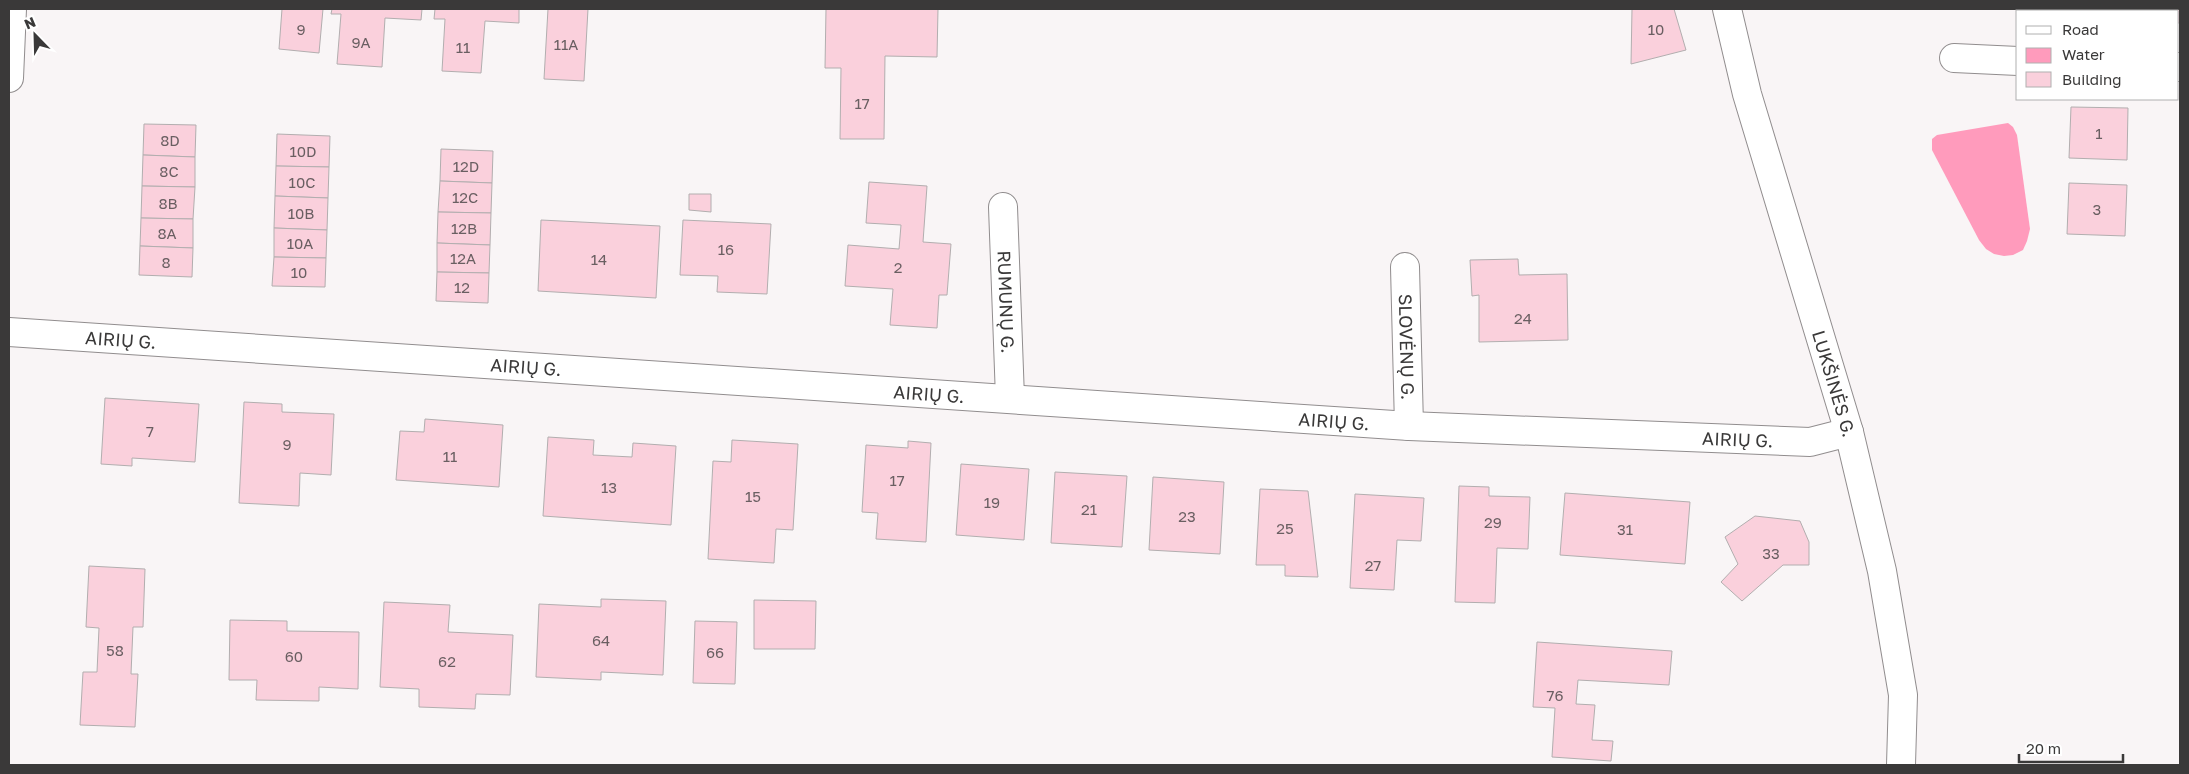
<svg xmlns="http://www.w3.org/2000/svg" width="2189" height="774" viewBox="0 0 2189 774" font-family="'Golos Text',sans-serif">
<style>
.water{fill:#ff9bbc}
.building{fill:#fad0dc;stroke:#b2aeaf}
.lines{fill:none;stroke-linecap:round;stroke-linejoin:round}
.minor-casing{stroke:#918d8e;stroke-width:30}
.minor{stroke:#fff;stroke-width:28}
.labels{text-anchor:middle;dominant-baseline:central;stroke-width:5;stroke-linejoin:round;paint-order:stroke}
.number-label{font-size:15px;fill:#6a5f62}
.street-label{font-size:18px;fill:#3a3939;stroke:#fff}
</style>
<rect width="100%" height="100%" fill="#f9f5f6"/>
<!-- water -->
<path class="water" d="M 2008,123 L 2013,127 L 2017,135 L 2030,229 L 2027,241 L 2023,250 L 2013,255 L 2004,256 L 1994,254 L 1986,249 L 1979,240 L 1932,150 L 1932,139 L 1937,135 Z"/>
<!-- building -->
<g class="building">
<path d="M 282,9 L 323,9 L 319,53 L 279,49 Z"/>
<path d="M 332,9 L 422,9 L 421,20 L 385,18 L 382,67 L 337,64 L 341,14 L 331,14 Z"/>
<path d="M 435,9 L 519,9 L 519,23 L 485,21 L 481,73 L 442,71 L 445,19 L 434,19 Z"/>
<path d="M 548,9 L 588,9 L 584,81 L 544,79 Z"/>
<path d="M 826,9 L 938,9 L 937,57 L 885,56 L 884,139 L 840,139 L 841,68 L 825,68 Z"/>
<path d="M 1632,9 L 1674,9 L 1686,50 L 1631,64 Z"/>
<path d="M 2032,9 L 2087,9 L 2086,11 L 2031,11 Z"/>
<path d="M 2158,9 L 2180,9 L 2180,23 L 2178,23 L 2178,11 L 2158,11 Z"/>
<path d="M 2071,107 L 2128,108 L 2127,160 L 2069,158 Z"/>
<path d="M 144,124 L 196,125 L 195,157 L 143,155 Z"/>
<path d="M 277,134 L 330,136 L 329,167 L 276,166 Z"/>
<path d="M 441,149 L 493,151 L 492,183 L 440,181 Z"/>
<path d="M 143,155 L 195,157 L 195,187 L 142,186 Z"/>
<path d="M 276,166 L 329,167 L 328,198 L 275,196 Z"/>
<path d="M 440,181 L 492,183 L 491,213 L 438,212 Z"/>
<path d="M 869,182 L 927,186 L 923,242 L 951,244 L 947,295 L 939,295 L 937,328 L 890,325 L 893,289 L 845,286 L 848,245 L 899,249 L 901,225 L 866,223 Z"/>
<path d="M 2069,183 L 2127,185 L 2125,236 L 2067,234 Z"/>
<path d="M 142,186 L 195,187 L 193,219 L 141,218 Z"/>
<path d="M 689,194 L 711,194 L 711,212 L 689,210 Z"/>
<path d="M 275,196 L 328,198 L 327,230 L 274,228 Z"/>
<path d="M 438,212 L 491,213 L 490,245 L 437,243 Z"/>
<path d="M 141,218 L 193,219 L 193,248 L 140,246 Z"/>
<path d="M 541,220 L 660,226 L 656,298 L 538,291 Z"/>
<path d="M 683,220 L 771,224 L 767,294 L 717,292 L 718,276 L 680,275 Z"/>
<path d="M 274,228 L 327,230 L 326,258 L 274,257 Z"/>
<path d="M 437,243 L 490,245 L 489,273 L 437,272 Z"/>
<path d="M 140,246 L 193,248 L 192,277 L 139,275 Z"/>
<path d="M 274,257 L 326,258 L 325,287 L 272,286 Z"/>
<path d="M 1518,259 L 1519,275 L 1567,274 L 1568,340 L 1479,342 L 1479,295 L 1472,296 L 1470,260 Z"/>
<path d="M 437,272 L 489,273 L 488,303 L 436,301 Z"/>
<path d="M 105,398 L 199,404 L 195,462 L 132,458 L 132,466 L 101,464 Z"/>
<path d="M 244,402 L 282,404 L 282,412 L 334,414 L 331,475 L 300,473 L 299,506 L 239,503 Z"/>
<path d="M 425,419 L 503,425 L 499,487 L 396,480 L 400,431 L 424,432 Z"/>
<path d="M 548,437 L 594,440 L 593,455 L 632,457 L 633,443 L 676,446 L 671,525 L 543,516 Z"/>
<path d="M 732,440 L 798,444 L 793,530 L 776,529 L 774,563 L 708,559 L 713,461 L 731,462 Z"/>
<path d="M 908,441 L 931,443 L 926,542 L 876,539 L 878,513 L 862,512 L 866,445 L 908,448 Z"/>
<path d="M 961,464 L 1029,469 L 1024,540 L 956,535 Z"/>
<path d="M 1055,472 L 1127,476 L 1122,547 L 1051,543 Z"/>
<path d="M 1153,477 L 1224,482 L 1220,554 L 1149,550 Z"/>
<path d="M 1459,486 L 1489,487 L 1489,496 L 1530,497 L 1528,549 L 1497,548 L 1495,603 L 1455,602 Z"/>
<path d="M 1260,489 L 1308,491 L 1318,577 L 1285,576 L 1285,565 L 1256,565 Z"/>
<path d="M 1565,493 L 1690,502 L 1685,564 L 1560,555 Z"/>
<path d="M 1355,494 L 1424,498 L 1421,541 L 1397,540 L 1394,590 L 1350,588 Z"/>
<path d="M 1755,516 L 1800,521 L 1809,542 L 1809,565 L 1783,565 L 1742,601 L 1721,582 L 1738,564 L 1725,537 Z"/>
<path d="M 89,566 L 145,569 L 143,627 L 133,627 L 131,674 L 138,674 L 135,727 L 80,725 L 83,672 L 97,672 L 99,628 L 86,627 Z"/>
<path d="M 601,599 L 666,601 L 663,675 L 601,672 L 601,680 L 536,677 L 539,604 L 601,607 Z"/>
<path d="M 754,600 L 816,601 L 815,649 L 754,649 Z"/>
<path d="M 384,602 L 450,605 L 448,632 L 513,635 L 510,695 L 476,694 L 475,709 L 419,707 L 419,689 L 380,687 Z"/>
<path d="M 230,620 L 287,621 L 287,631 L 359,632 L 358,689 L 319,687 L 319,701 L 256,700 L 257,680 L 229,680 Z"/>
<path d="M 695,621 L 737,622 L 735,684 L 693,683 Z"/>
<path d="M 1537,642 L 1672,651 L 1669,685 L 1578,680 L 1576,704 L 1595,705 L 1592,740 L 1613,741 L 1611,761 L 1552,757 L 1555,708 L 1533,707 Z"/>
</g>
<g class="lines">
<defs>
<g id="minor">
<path id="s1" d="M 1727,9 L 1747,94 L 1849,432 L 1882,571 L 1903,695 L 1901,765"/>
<path d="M 1954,58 L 2018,61"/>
<path d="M 2178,67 L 2180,67"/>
<path d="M 9,78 L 12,9"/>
<path id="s2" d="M 1003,207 L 1010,398"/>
<path id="s3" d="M 1405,267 L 1409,426"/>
<path id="s4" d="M 9,332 L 1409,426 L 1810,442 L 1849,432"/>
</g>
</defs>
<!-- minor casing -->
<use href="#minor" class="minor-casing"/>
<!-- minor -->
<use href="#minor" class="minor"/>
</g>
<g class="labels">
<!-- number labels -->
<g class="number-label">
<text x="301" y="29">9</text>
<text x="1656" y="29">10</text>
<text x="361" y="42">9A</text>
<text x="566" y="44">11A</text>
<text x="463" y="47">11</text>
<text x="862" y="103">17</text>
<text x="2099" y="133">1</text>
<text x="170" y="140">8D</text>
<text x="303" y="151">10D</text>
<text x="466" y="166">12D</text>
<text x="169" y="171">8C</text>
<text x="302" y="182">10C</text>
<text x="465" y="197">12C</text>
<text x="168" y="203">8B</text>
<text x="2097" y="209">3</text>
<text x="301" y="213">10B</text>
<text x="464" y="228">12B</text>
<text x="167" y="233">8A</text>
<text x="300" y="243">10A</text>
<text x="726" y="249">16</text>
<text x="463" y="258">12A</text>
<text x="599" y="259">14</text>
<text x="166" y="262">8</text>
<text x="898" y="267">2</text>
<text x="299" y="272">10</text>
<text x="462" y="287">12</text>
<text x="1523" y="318">24</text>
<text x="150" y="431">7</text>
<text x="287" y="444">9</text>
<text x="450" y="456">11</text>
<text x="897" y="480">17</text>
<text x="609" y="487">13</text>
<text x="753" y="496">15</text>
<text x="992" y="502">19</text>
<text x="1089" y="509">21</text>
<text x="1187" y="516">23</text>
<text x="1493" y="522">29</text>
<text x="1285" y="528">25</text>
<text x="1625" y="529">31</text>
<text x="1771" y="553">33</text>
<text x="1373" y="565">27</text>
<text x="601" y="640">64</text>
<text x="115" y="650">58</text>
<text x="715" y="652">66</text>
<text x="294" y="656">60</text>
<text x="447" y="661">62</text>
<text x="1555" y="695">76</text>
</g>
<!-- street labels -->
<g class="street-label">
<text stroke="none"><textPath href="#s2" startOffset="95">RUMUNŲ G.</textPath></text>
<text stroke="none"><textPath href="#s4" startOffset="112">AIRIŲ G.</textPath></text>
<text stroke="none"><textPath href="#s3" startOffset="80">SLOVĖNŲ G.</textPath></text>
<text stroke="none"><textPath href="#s4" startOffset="518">AIRIŲ G.</textPath></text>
<text stroke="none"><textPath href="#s1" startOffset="390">LUKŠINĖS G.</textPath></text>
<text stroke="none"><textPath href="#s4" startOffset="922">AIRIŲ G.</textPath></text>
<text stroke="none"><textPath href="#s4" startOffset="1328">AIRIŲ G.</textPath></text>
<text stroke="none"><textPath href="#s4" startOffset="1732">AIRIŲ G.</textPath></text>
</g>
</g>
<!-- border -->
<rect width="2189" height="774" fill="none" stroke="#3a3939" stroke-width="20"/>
<!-- legend -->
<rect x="2016" y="10" width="162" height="90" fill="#ffffff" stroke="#b0b0b0"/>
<rect x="2026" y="26" width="25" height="8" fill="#ffffff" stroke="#b0b0b0"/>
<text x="2062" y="35" font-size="15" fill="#3a3939">Road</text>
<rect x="2026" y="48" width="25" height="15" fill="#ff9bbc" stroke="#b0b0b0"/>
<text x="2062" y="60" font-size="15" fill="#3a3939">Water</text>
<rect x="2026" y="72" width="25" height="15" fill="#fad0dc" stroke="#b0b0b0"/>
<text x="2062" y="85" font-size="15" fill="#3a3939">Building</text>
<!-- north arrow -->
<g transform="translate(35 35) rotate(337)" stroke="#ffffff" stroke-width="4" paint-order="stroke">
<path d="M0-4L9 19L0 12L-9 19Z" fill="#3a3939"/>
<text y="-8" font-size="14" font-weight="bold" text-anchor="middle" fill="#3a3939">N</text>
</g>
<!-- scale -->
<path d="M2019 754v8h104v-8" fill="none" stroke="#3a3939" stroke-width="2.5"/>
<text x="2026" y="754" font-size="15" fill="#3a3939" stroke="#ffffff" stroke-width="4" paint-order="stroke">20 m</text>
</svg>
